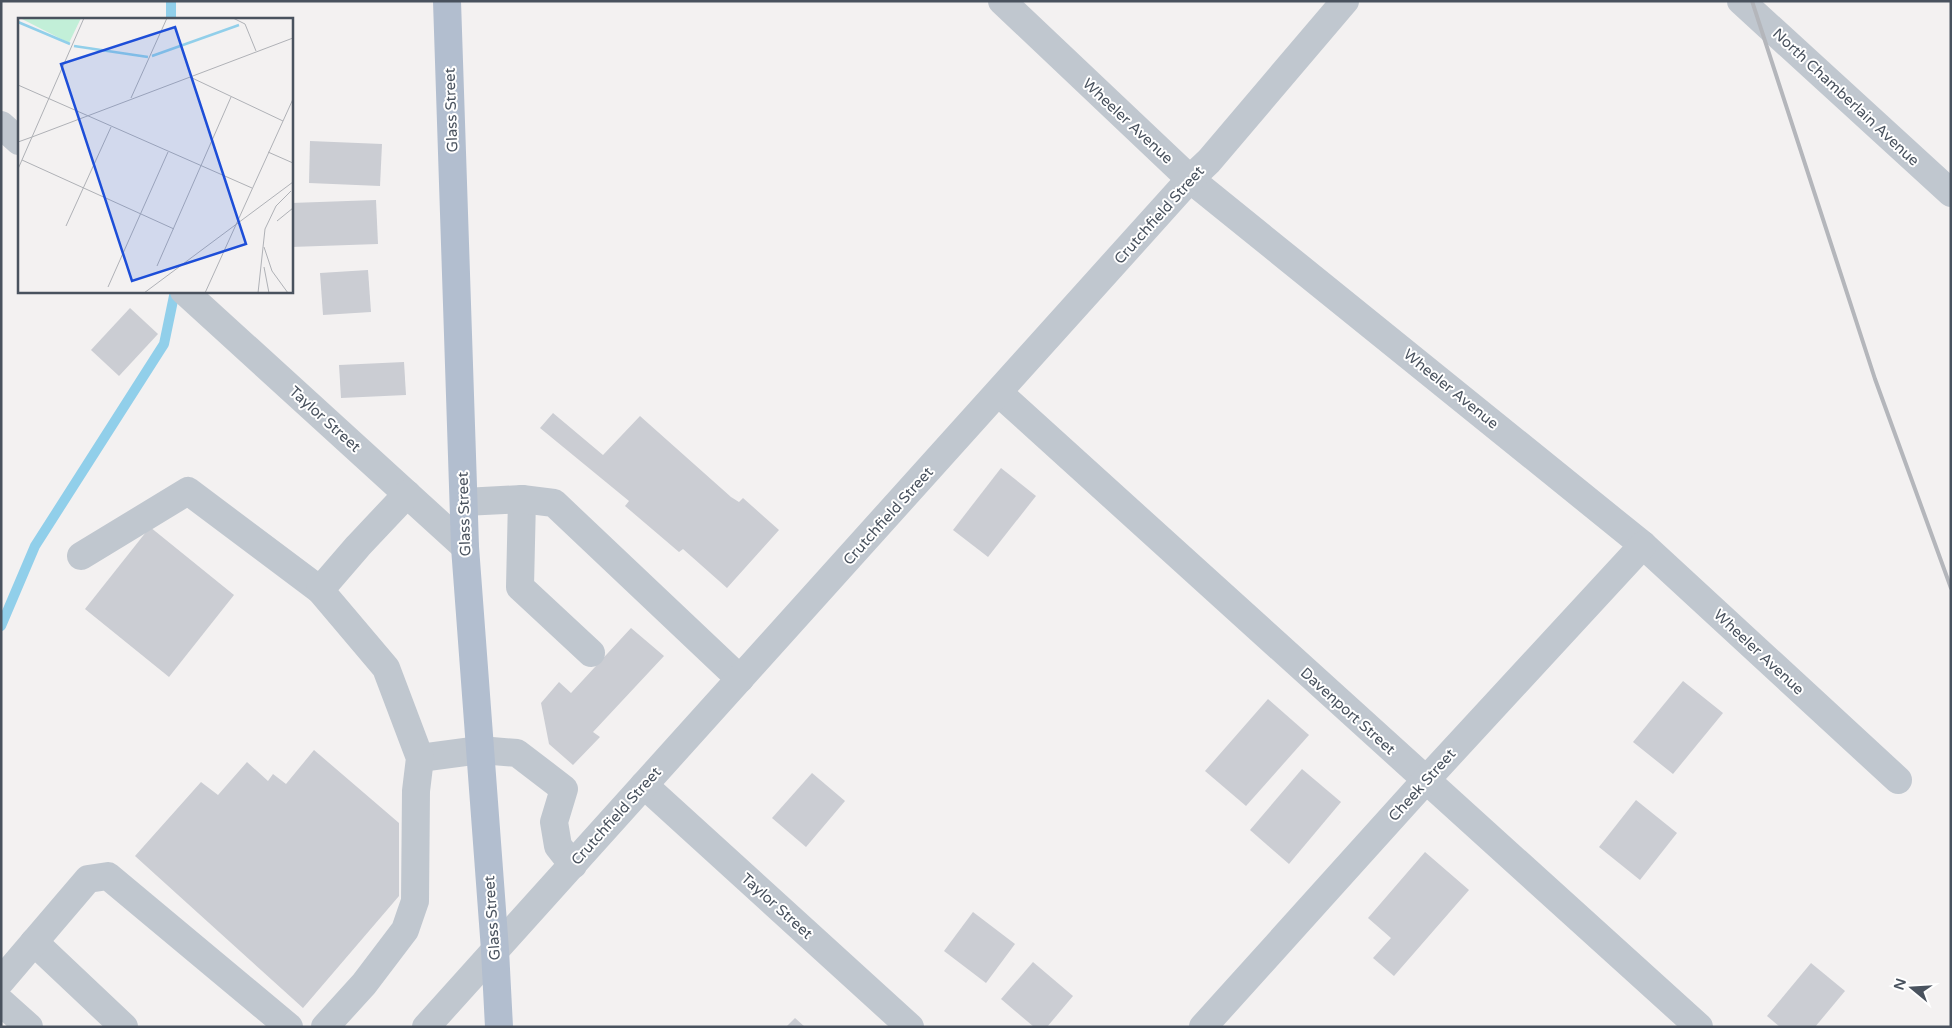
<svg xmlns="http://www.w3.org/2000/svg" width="1952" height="1028" viewBox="0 0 1952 1028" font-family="'Varela Round',sans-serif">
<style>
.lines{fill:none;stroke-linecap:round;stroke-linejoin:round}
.stream{stroke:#91cfea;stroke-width:10}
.building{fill:#cbcdd3}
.minor{stroke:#c0c7cf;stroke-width:28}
.major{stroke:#b2becf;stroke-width:28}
.rail{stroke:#b4b6bb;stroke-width:4}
.labels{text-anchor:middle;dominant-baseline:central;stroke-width:4;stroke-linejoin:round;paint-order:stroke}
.street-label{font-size:15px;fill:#49525e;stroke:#fff}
.inset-river{fill:none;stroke:#91cfea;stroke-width:2.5}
.inset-road{fill:none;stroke:#afb1b6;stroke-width:1}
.view{fill:#1d4ed8;fill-opacity:0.15;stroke:#1d4ed8;stroke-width:2.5}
.inset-edge{fill:none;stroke:#49525e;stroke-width:2.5}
</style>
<rect width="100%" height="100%" fill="#f3f1f1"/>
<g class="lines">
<!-- stream -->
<g class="stream">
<path d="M 171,1 L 171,19"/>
<path d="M 1,626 L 35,546 L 164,344 L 175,291"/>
</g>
</g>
<!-- building -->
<g class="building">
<path d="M 310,141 L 382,144 L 380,186 L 309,183 Z"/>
<path d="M 376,200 L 378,244 L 291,247 L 291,203 Z"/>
<path d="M 368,270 L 371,312 L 323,315 L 320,273 Z"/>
<path d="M 130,308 L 158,334 L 119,376 L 91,350 Z"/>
<path d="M 404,362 L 406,395 L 341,398 L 339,365 Z"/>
<path d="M 553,413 L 603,455 L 640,416 L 731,497 L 739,502 L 743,498 L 779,530 L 727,588 L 683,549 L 679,552 L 625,506 L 629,501 L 540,428 Z"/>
<path d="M 1001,468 L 1036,496 L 988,557 L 953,530 Z"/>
<path d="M 150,527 L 234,595 L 169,677 L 85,609 Z"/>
<path d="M 631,628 L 664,656 L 593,732 L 600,737 L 573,765 L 549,744 L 541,703 L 559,682 L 571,693 Z"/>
<path d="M 1683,681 L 1723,713 L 1673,774 L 1633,742 Z"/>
<path d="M 1268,699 L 1309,735 L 1246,806 L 1205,771 Z"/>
<path d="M 314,750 L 399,823 L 399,896 L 303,1008 L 135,856 L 201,782 L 218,795 L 247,762 L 268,781 L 273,774 L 286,784 Z"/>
<path d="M 1302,769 L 1341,802 L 1289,864 L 1250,830 Z"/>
<path d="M 812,773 L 845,801 L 806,847 L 772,818 Z"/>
<path d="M 1636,800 L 1677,833 L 1640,880 L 1599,847 Z"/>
<path d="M 1425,852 L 1469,890 L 1394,976 L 1373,958 L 1391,938 L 1368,918 Z"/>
<path d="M 973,912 L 1015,944 L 986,983 L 944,951 Z"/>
<path d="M 1033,962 L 1073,996 L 1047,1027 L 1034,1027 L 1001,999 Z"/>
<path d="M 1811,963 L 1845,991 L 1815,1027 L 1780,1027 L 1767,1016 Z"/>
<path d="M 795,1018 L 805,1027 L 786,1027 Z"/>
</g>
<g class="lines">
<!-- minor -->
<g class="minor">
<path d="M 1002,1 L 1190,179 L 1643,545 L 1898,780"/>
<path d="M 1741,1 L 1951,193"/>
<path d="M 1,125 L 19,141"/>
<path d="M 184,291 L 465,547"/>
<path d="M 999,393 L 1699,1027"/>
<path d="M 522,499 L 520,587 L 591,653"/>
<path d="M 464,502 L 522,499 L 554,503 L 740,679"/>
<path d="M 81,556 L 188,491 L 320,590"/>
<path d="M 420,758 L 480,750 L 517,753 L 564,789 L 554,822 L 558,846 L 573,865"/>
<path d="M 644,785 L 910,1027"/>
<path d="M 34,942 L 124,1027"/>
<path d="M 1,981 L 88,879 L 108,876 L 289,1027"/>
<path d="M 1,1002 L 29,1027"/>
<path d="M 325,1027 L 364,984 L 405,930 L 415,901 L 416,791 L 420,758 L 386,668 L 320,590 L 358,546 L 407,494"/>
<path d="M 426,1027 L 1190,179 L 1209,161 L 1345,1"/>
<path d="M 1203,1027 L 1425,781 L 1643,545"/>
</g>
<!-- major -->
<path class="major" d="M 447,1 L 465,547 L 495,950 L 499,1027"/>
<!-- rail -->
<path class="rail" d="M 1752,1 L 1875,379 L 1951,588"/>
</g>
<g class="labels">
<!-- street labels -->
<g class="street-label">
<text transform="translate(1846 97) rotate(43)">North Chamberlain Avenue</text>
<text transform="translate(451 110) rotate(-92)">Glass Street</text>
<text transform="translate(1128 121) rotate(43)">Wheeler Avenue</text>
<text transform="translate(1159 215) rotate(-48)">Crutchfield Street</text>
<text transform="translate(1451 389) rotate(39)">Wheeler Avenue</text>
<text transform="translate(325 419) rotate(42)">Taylor Street</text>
<text transform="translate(464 514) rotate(-92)">Glass Street</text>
<text transform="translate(888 516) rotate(-48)">Crutchfield Street</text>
<text transform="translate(1759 652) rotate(43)">Wheeler Avenue</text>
<text transform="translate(1348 711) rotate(42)">Davenport Street</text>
<text transform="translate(1422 785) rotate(-48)">Cheek Street</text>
<text transform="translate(616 816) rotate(-48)">Crutchfield Street</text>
<text transform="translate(777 906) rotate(42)">Taylor Street</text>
<text transform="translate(492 918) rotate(-94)">Glass Street</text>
</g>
</g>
<!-- overview -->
<g transform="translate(18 18)">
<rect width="275" height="275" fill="#f3f1f1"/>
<path d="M 2,0 L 63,0 L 51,25 Z" fill="#c2efd8"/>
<path class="inset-river" d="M 0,4 L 52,26M 56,28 L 130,39M 134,38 L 221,7"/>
<path class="inset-road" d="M 215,0 L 227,6 L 238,33M 172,59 L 265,103M 0,67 L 234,170M 113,80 L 149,0M 0,124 L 14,119 L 66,0M 250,134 L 275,145M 4,142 L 156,211M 0,151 L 14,119 L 275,20M 259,203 L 275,190M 48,208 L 93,109M 246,229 L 254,253 L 270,275M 139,248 L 213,79M 246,249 L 251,275M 90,269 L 150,134M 126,275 L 275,164M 187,275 L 275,81M 240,275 L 247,211 L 258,188 L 273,173"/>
<path class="view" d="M 157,9 L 228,226 L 114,263 L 43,46 Z"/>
<rect width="275" height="275" class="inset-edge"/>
</g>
<!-- border -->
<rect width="1952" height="1028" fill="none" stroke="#49525e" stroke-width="5"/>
<!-- north arrow -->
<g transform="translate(1912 988) rotate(288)" stroke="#ffffff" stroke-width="4" paint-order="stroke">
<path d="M0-4L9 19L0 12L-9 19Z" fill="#49525e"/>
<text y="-8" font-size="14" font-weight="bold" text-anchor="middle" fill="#49525e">N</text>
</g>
</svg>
